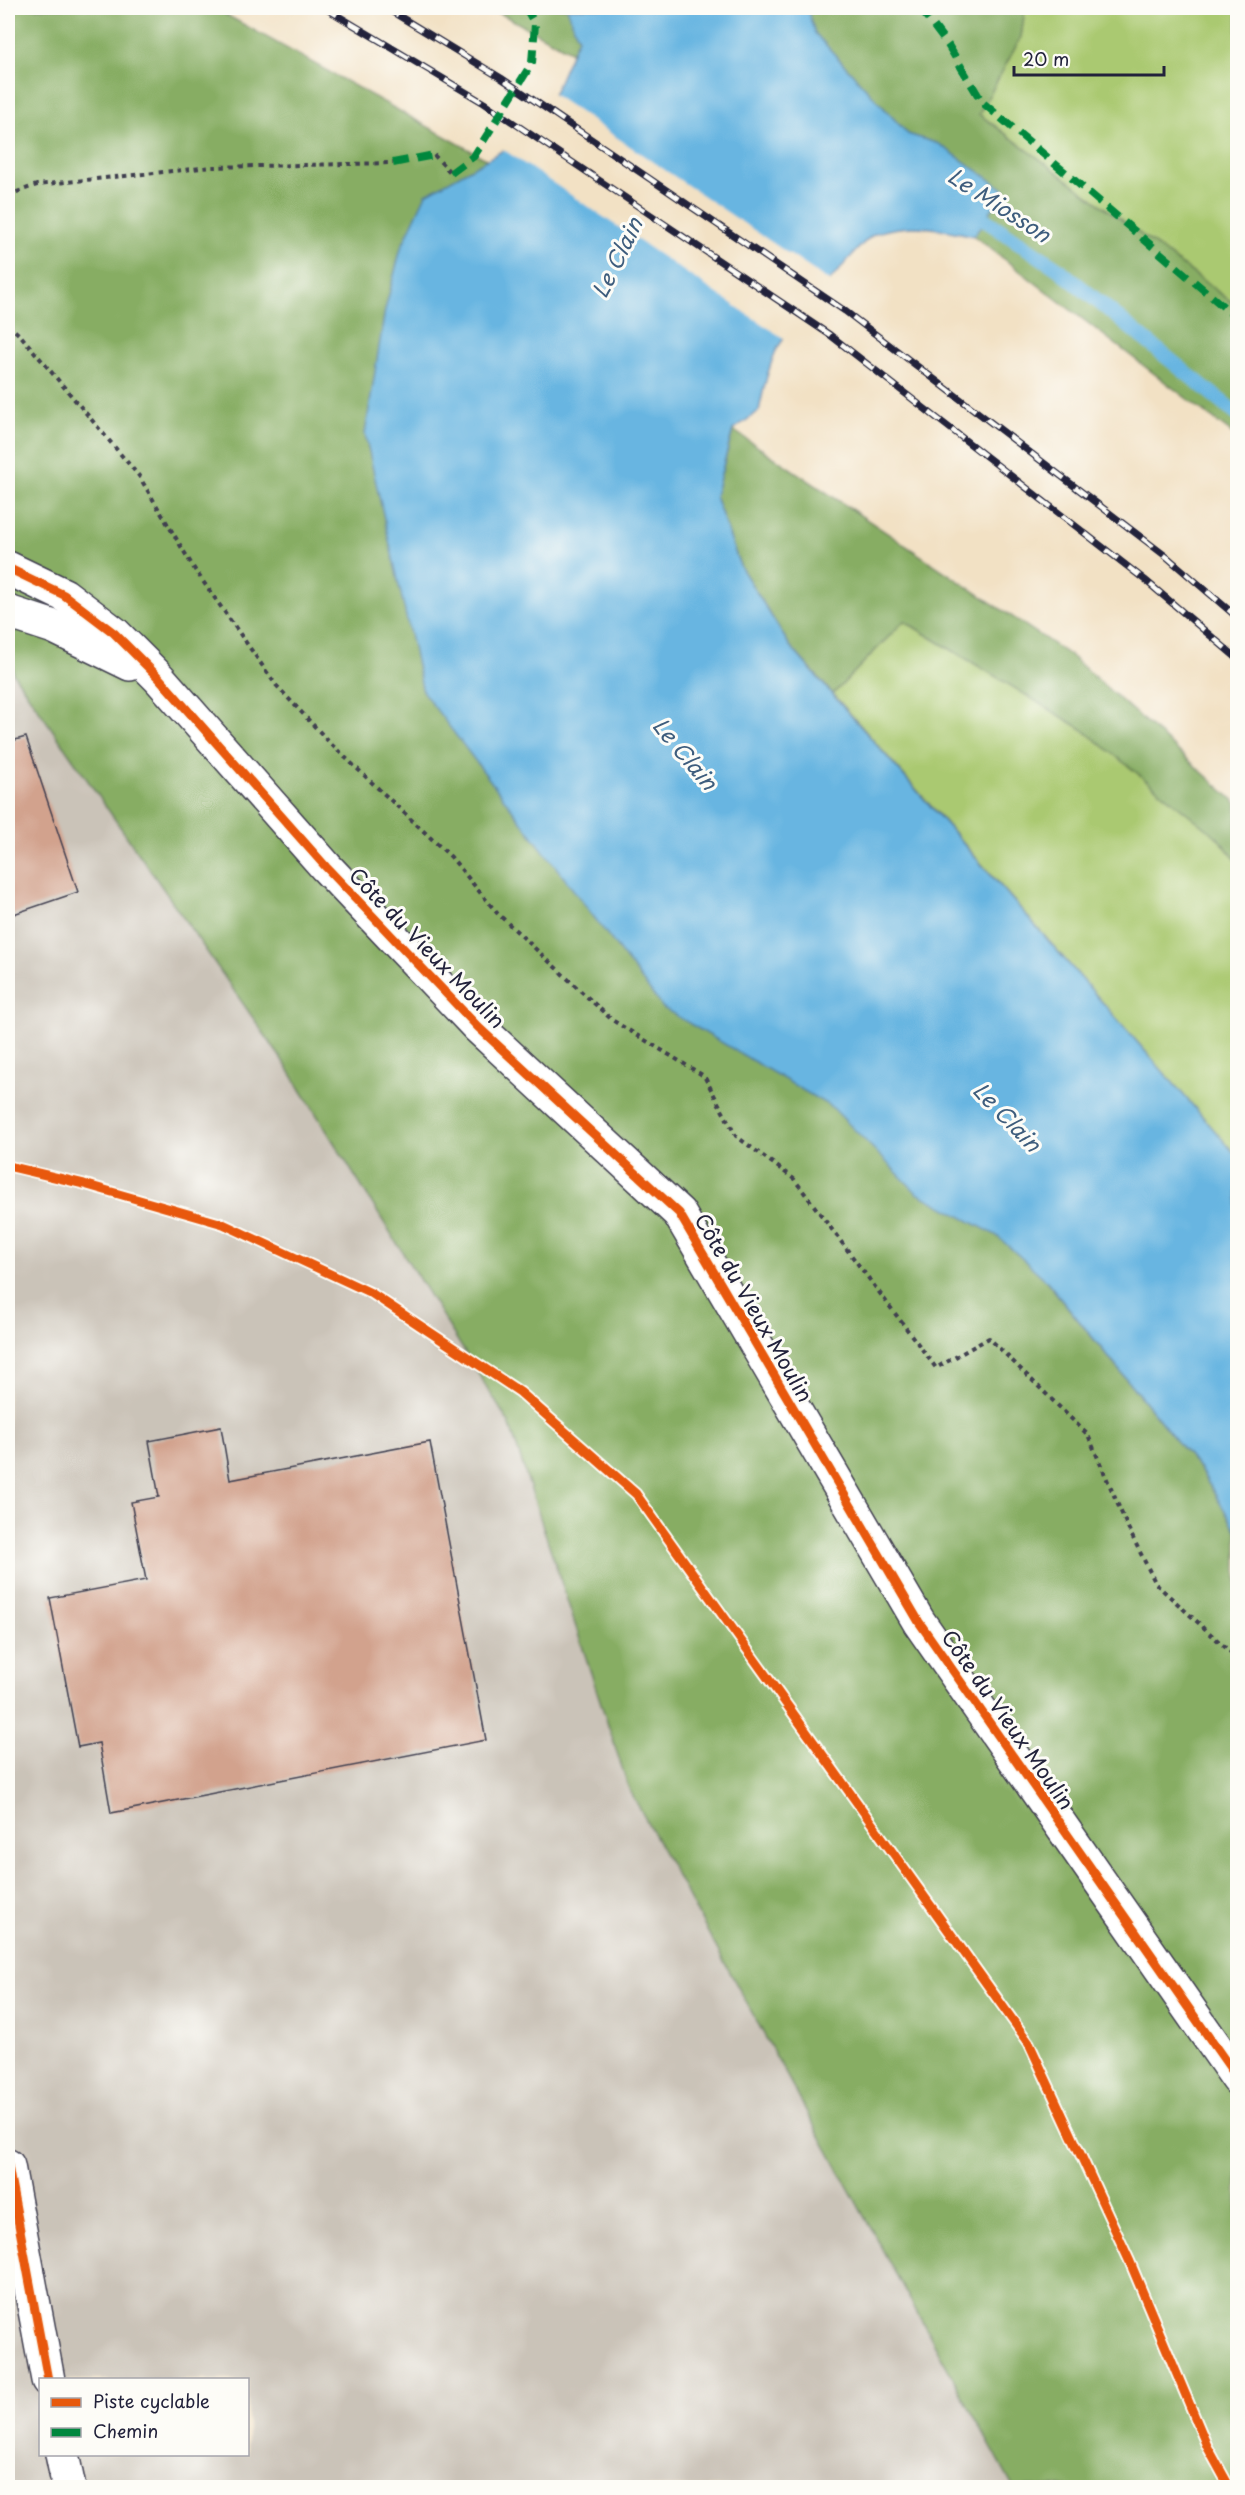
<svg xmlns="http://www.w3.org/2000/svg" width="1245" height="2495" viewBox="0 0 1245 2495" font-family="'Playpen Sans',sans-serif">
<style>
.industrial{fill:#cac3b8;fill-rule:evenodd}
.green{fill:#aac971;stroke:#667656;stroke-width:1.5}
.forest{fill:#87ad63;stroke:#54684f;stroke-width:1.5}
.water{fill:#67b5e1;stroke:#446c8e;stroke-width:1.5}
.pier{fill:#f2e1c4}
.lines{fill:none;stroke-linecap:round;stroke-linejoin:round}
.stream{stroke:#67b5e1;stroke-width:15}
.building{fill:#d2a28d}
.minor-casing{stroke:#413f50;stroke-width:36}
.path{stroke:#413f50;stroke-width:4;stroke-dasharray:4.5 4.5;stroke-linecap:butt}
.minor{stroke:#fff;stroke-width:33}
.rail-casing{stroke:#22223b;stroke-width:7}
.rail{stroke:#fdfcf7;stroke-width:4.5;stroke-dasharray:14;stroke-linecap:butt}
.quiet{stroke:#00873e;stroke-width:8;stroke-dasharray:15 8;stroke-linecap:butt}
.cycleway-casing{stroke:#fdfcf7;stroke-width:13}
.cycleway{stroke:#e8590c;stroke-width:9}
.labels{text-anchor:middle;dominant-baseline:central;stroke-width:6;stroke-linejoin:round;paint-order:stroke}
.street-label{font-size:21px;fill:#22223b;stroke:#fdfcf7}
.water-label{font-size:22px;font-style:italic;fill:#3e5d7d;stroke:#fdfcf7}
</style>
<rect width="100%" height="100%" fill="#fdfcf7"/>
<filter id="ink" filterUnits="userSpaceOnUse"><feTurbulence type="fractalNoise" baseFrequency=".0167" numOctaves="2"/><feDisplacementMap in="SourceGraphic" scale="12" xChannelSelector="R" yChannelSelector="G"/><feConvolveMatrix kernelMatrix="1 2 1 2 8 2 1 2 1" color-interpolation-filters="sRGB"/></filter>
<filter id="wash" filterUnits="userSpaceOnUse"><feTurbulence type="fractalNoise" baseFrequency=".008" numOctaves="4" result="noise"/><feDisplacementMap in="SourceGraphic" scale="24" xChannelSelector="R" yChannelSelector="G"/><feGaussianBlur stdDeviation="1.35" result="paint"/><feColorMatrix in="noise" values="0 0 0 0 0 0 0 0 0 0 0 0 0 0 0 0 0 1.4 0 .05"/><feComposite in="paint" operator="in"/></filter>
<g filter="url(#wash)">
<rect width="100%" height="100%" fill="#f2e1c4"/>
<!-- industrial -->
<path class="industrial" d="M 8,584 L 285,1064 L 509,1423 L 630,1789 L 1013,2487 L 8,2487 ZM 40,2380 L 248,2380 L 248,2454 L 40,2454 Z"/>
<!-- green -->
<g class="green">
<path d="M 1025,8 L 1237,8 L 1237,306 L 979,114 L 1021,37 Z"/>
<path d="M 904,621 L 1082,729 L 1209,827 L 1237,861 L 1237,1156 L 833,694 Z"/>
</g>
<!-- forest -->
<g class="forest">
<path d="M 8,8 L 214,8 L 488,160 L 555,688 L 1053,1289 L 1201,1471 L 1237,1531 L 1237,2487 L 1013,2487 L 629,1789 L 509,1423 L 285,1064 L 13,673 L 8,584 Z"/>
<path d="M 490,8 L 1025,8 L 1021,37 L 979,114 L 1237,306 L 1237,437 L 974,236 L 572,52 Z"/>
<path d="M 733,430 L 1071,656 L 1237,803 L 1237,861 L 1217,837 L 1082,729 L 904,621 L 833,694 L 790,646 L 740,566 L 715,496 Z"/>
</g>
<!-- water -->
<path class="water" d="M 567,8 L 807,8 L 815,33 L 908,134 L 939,144 L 1005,190 L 974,236 C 941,229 908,221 875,234 C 862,239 781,338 775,353 C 767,372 763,391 759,411 L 733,430 L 715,496 L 740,566 L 790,646 L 1237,1156 L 1237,1531 L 1201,1471 L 1046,1280 L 996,1235 L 917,1193 L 833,1108 L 663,1008 L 423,692 L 365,434 L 385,310 L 401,248 L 426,194 L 502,151 L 553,95 L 578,38 Z"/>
<!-- pier -->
<path class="pier" d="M 551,93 L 832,283 L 786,340 L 501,148 Z"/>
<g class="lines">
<!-- stream -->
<path class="stream" d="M 969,209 L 1057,268 L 1238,415"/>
</g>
<g id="blocks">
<!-- building -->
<g class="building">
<path d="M 26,737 L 78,892 L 8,916 L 8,742 Z"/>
<path d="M 221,1427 L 230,1480 L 430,1442 L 486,1740 L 111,1813 L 99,1743 L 78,1747 L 50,1598 L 146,1580 L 131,1502 L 159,1497 L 149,1441 Z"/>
</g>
</g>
</g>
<g filter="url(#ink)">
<use href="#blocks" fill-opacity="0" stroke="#413f50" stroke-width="1.5"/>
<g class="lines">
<defs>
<g id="minor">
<path d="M 8,568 L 64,595 L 114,633 L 159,678 L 326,867 L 478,1027 L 679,1213 L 919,1622 L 1238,2079"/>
<path d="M 8,612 L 54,627 L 130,664"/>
<path d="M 8,2166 L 48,2380"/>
<path d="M 62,2454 L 69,2488"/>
</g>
</defs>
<!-- minor casing -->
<use href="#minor" class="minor-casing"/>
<!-- path -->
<g class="path">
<path d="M 434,155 L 451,173"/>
<path d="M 8,195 L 37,185 L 212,167 L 393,163"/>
<path d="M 8,325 L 21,336 L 139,476 L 195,570 L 276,685 L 331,744 L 451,857 L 497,913 L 612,1020 L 704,1076 L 736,1136 L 794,1179 L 936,1368 L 989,1338 L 1088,1435 L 1128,1528 L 1156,1584 L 1238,1659"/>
</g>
<!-- minor -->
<use href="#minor" class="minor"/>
<defs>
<g id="rail">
<path d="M 325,8 L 484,103 L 830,335 L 1145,580 L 1238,659"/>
<path d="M 386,8 L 501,78 L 845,311 L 1167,557 L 1238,618"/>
</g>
</defs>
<!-- rail casing -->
<use href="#rail" class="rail-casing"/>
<!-- rail -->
<use href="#rail" class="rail"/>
<!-- quiet -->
<g class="quiet">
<path d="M 920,8 L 948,45 L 982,102 L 1238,319"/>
<path d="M 393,163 L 434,155"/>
<path d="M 451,173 L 474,156 L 532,63 L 535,24 L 526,8"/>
</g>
<defs>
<g id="cycleway">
<path d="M 8,568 L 64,595 L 114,633 L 159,678 L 326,867 L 478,1027 L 679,1213 L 919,1622 L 1238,2079"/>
<path d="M 8,1166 L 84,1184 L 223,1224 L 371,1293 L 520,1392 L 636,1494 L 1029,2043 L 1130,2262 L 1207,2446 L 1230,2488"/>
<path d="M 8,2166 L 48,2380"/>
</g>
</defs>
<!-- cycleway casing -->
<use href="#cycleway" class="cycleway-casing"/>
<!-- cycleway -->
<use href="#cycleway" class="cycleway"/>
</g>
</g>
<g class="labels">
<!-- street labels -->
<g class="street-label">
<text transform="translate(428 947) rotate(46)">Côte du Vieux Moulin</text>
<text transform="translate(755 1307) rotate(60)">Côte du Vieux Moulin</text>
<text transform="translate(1009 1719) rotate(55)">Côte du Vieux Moulin</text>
</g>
<!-- water labels -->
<g class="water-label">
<text transform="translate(1000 204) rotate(33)">Le Miosson</text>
<text transform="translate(616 257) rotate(-64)">Le Clain</text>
<text transform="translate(686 753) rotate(50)">Le Clain</text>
<text transform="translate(1008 1116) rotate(46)">Le Clain</text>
</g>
</g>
<!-- margin -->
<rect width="1245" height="2495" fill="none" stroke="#fdfcf7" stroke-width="30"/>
<!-- legend -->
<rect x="39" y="2378" width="210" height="78" fill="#fdfcf7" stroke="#a5a5ac" stroke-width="1.5"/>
<rect x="51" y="2398" width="30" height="9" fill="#e8590c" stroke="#a5a5ac" stroke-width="1.5"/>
<text x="93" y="2408" font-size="18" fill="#22223b">Piste cyclable</text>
<rect x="51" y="2428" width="30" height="9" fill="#00873e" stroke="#a5a5ac" stroke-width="1.5"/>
<text x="93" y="2438" font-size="18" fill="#22223b">Chemin</text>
<!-- scale -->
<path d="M1014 66v9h150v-9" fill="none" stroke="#22223b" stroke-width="3"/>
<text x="1023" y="66" font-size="18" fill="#22223b" stroke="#fdfcf7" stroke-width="4.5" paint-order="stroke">20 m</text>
</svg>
